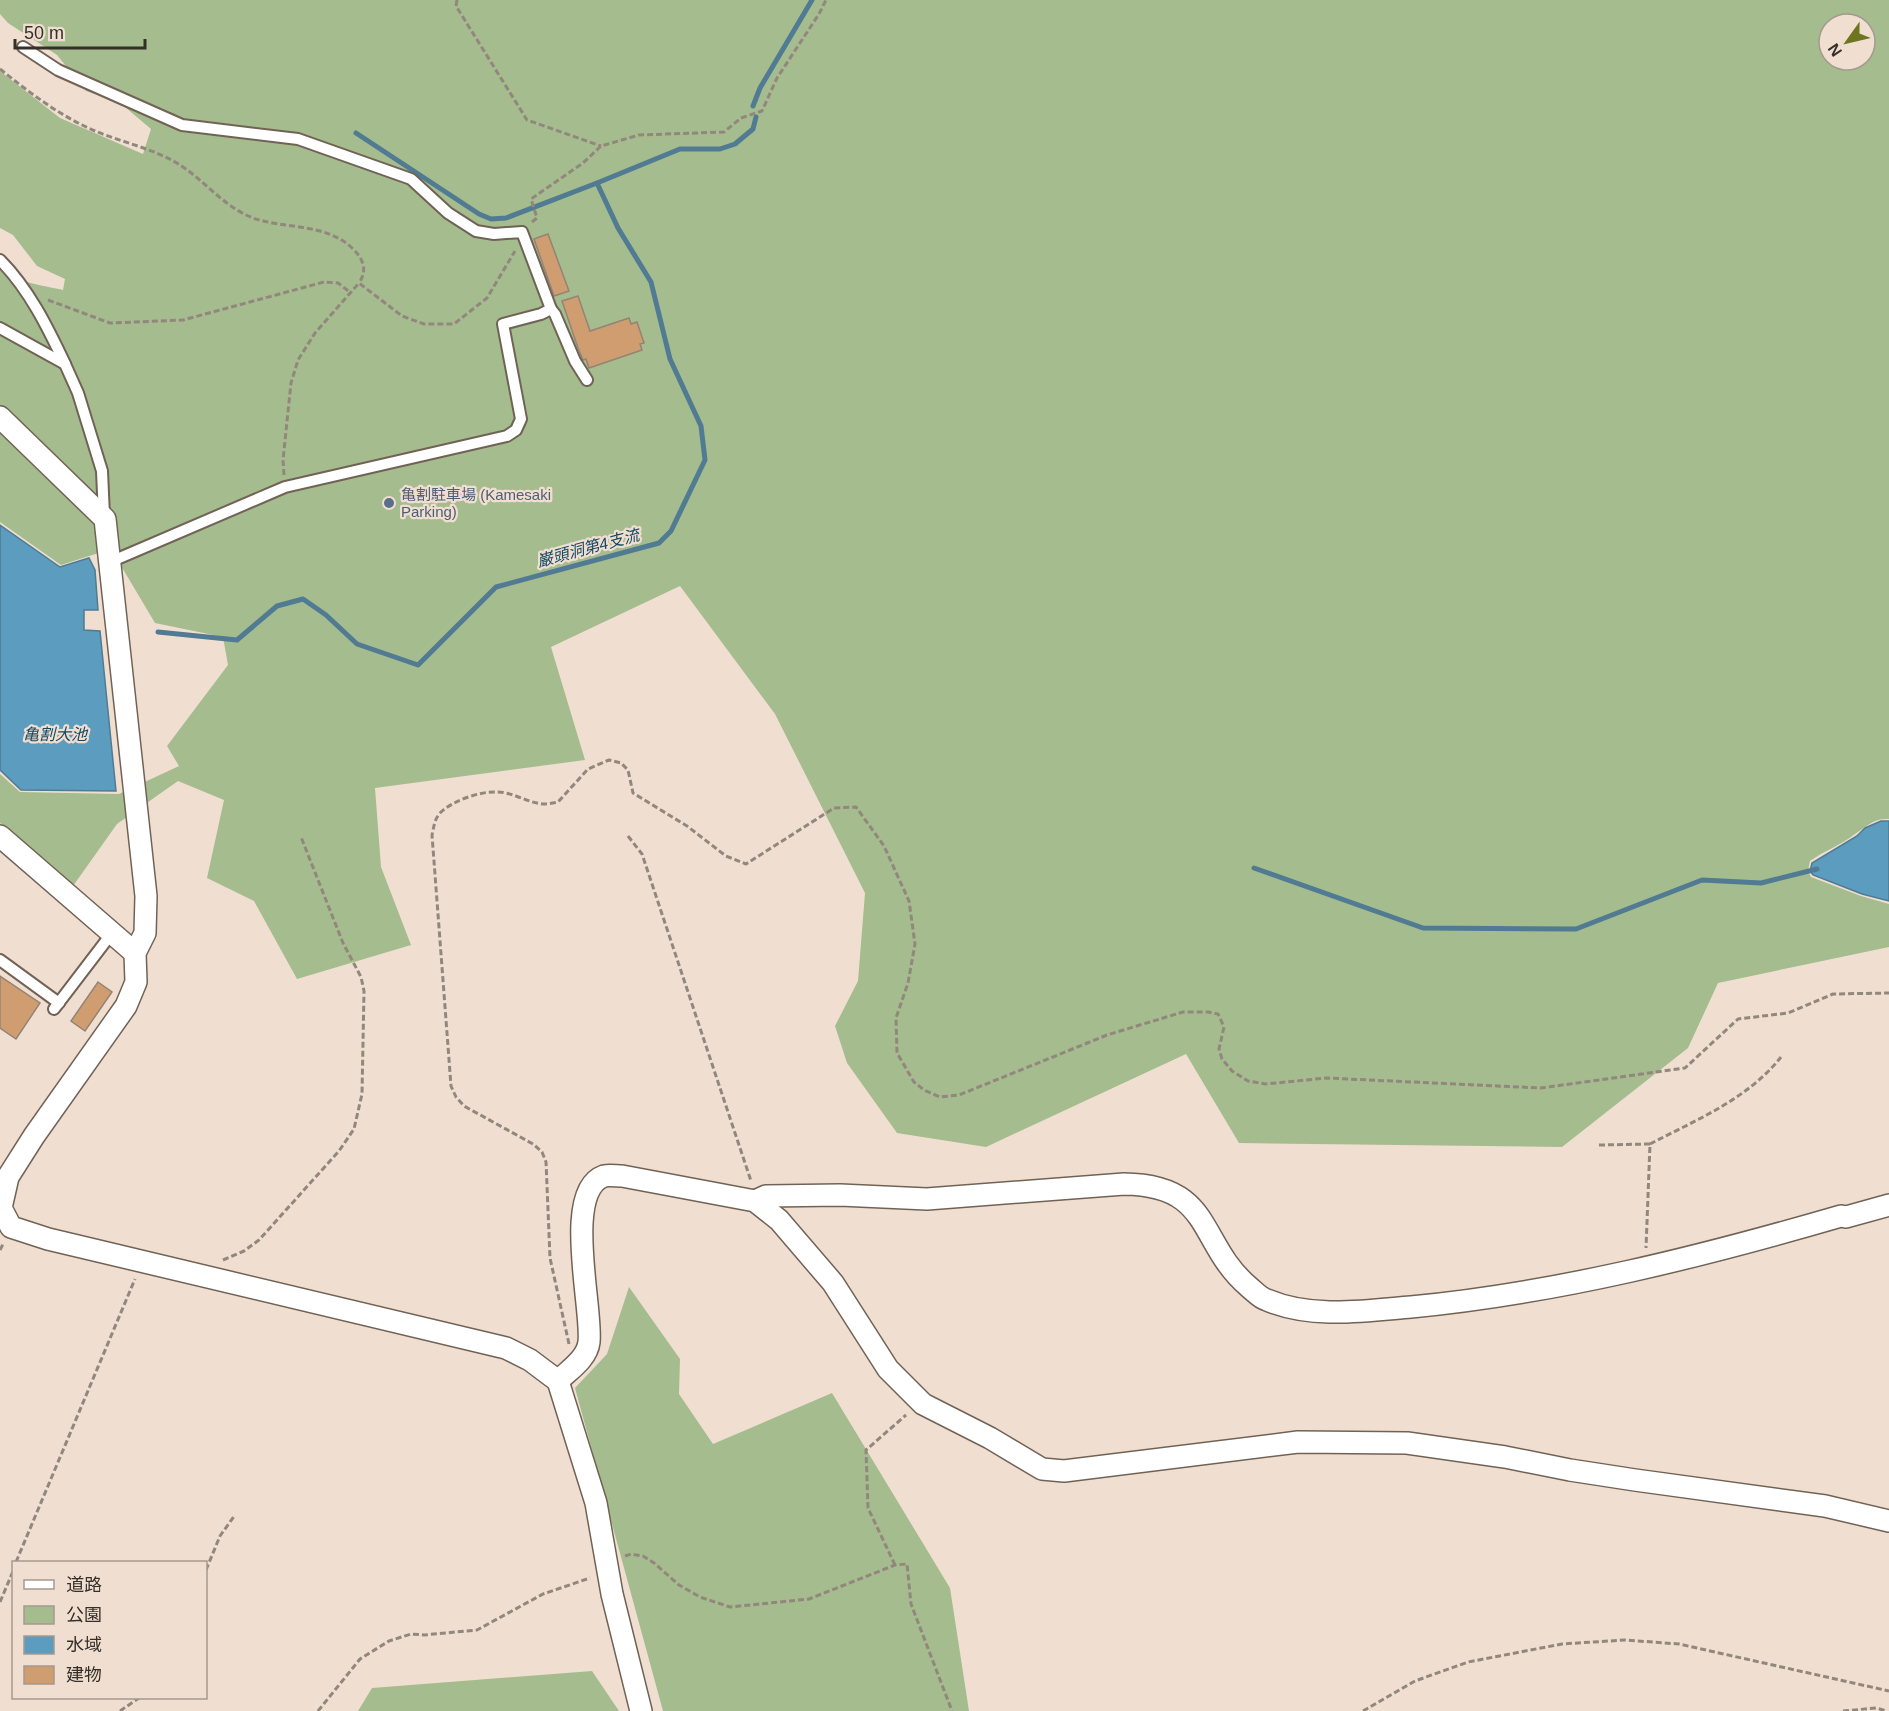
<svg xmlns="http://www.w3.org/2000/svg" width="1889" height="1711" viewBox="0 0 1889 1711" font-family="Arial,'Noto Sans JP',sans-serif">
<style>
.green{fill:#a5bc8e;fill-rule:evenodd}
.water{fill:#5b9cbf;stroke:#507b92;stroke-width:1.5}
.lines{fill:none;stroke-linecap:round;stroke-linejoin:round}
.stream{stroke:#507b92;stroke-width:5}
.building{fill:#d09d71;stroke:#938476;stroke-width:1.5}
.lane-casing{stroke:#716256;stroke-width:14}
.street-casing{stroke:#716256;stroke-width:24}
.path{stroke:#92877d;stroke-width:3;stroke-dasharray:6 3;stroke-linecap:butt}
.lane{stroke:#fff;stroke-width:10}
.street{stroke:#fff;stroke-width:21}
.service-dot{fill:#5c6f8a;stroke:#f0dfd1;stroke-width:2}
.labels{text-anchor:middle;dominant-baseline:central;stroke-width:4.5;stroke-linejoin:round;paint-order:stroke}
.service-label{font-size:15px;fill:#4e5e75;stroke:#f0dfd1;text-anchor:start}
.water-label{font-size:16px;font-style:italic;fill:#154962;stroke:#f0dfd1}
</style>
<rect width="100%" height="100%" fill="#f0dfd1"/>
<!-- green -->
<g class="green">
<path d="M 0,0 L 1889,0 L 1889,819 C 1874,818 1867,826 1855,834 C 1841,845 1824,851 1810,861 L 1808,871 L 1811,877 L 1861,896 L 1889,904 L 1889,947 L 1718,983 L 1688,1048 L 1562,1147 L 1239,1143 L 1186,1054 L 986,1147 L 897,1133 L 847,1063 L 835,1026 L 858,981 L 865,893 L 775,714 L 680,586 L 551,647 L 585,760 L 375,788 L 381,867 L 411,945 L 297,979 L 254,901 L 207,878 L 224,800 L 178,781 L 117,824 L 73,886 L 0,823 L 0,774 L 20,792 L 119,794 L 179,766 L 167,746 L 228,665 L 223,637 L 155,623 L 111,549 L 61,565 L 0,522 L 0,267 C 16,283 42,285 63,290 L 65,279 L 37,266 L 13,235 L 0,228 L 0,71 L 60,118 L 143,154 L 151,129 L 119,102 L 86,91 L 57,55 L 8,23 L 0,14 ZM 1829,24 L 1865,24 L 1865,60 L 1829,60 Z"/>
<path d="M 629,1287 L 680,1359 L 679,1394 L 713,1444 L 832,1393 L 950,1588 L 969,1711 L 663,1711 L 575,1388 L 607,1354 Z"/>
<path d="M 592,1671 L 619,1711 L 358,1711 L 372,1688 Z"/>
</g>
<!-- water -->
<g class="water">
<path d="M 0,525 L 60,567 L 89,558 L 95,570 L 98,610 L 84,610 L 84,630 L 100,631 L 116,791 L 21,790 L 0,770 Z"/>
<path d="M 1881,821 L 1889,821 L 1889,901 L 1862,894 L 1813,875 L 1810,871 L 1812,863 L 1857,836 L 1865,828 Z"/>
</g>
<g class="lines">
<!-- stream -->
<g class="stream">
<path d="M 753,106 L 760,88 L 812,0"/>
<path d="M 356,133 L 479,214 L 491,219 L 506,218 L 597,183"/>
<path d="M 158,632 L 237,640 L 277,606 L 303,599 L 326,615 L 357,644 L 418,665 L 496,587 L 659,543 L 671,531 L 705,460 L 701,426 L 670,359 L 651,282 L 618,228 L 597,183 L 680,149 L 720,149 L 735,144 L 753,129 L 756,117"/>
<path d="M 1254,868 L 1423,928 L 1576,929 L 1702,880 L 1761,883 L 1817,869"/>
</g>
</g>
<!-- building -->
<g class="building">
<path d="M 548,234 L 569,291 L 554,296 L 534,239 Z"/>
<path d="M 578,296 L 590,331 L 629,318 L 631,324 L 637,322 L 644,343 L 640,344 L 642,350 L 589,368 L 586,359 L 583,360 L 578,348 L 562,301 Z"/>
<path d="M 0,976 L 40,1003 L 16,1039 L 0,1028 Z"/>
<path d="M 98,982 L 112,992 L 85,1031 L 71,1021 Z"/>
</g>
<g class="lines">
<defs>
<g id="lane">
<path d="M 23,47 L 58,70 L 182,125 L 298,139 L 411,179 L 448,213 L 476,231 L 494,234 L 522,232 L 551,309 L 555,314 L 575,361 L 587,380"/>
<path d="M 0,260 C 29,289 48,328 65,364"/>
<path d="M 0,328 L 65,364 L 78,393 L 102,471 L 104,516"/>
<path d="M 110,562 L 285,487 L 507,436 L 516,430 L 521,419 L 503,324 L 541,314 L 551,309"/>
<path d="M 0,960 L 59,1003"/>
<path d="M 54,1009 L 112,933"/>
</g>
<g id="street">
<path d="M 0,417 L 105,519 L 146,896 L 145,933 L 135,953 L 136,982 L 126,1006 L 34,1136 L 8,1177 L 1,1208 L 11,1227 L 48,1239 L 506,1348 L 530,1360 L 558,1381 L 596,1503 L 612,1594 L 641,1711"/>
<path d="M 0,836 L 135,953"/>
<path d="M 755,1201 L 766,1196 L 840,1195 L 927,1199 L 1124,1184 C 1214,1185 1197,1243 1249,1287 C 1255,1292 1260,1298 1267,1300 C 1312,1319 1364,1311 1411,1307 C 1557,1293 1700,1257 1841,1216 L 1846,1217 L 1889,1205"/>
<path d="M 558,1381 C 569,1370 587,1359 589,1342 C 593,1309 562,1191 604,1176 C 609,1175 617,1176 622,1176 L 755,1201 L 779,1220 L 833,1283 L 888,1369 L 923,1404 L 990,1438 L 1042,1469 L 1064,1471 L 1298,1442 L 1407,1443 L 1505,1457 L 1570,1470 L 1635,1480 L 1825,1506 L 1889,1521"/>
</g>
</defs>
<!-- lane casing -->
<use href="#lane" class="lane-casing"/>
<!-- street casing -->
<use href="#street" class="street-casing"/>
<!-- path -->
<g class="path">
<path d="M 457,0 L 456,6 L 527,120 L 601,146"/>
<path d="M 0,69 C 30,93 60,116 95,131 C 121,142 151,148 175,162 C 203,178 222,206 253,218 C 284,229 326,223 352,248 C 363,258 368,270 359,283"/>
<path d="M 532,222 L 537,218 L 531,199 L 583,163 L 601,146 L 639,135 L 724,132 L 741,118 L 762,111 L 777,78 L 819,14 L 826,0"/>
<path d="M 48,300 L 110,323 L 183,320 L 324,282 L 338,283 L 351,293"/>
<path d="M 284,475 L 283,460 L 291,383 L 298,360 L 315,333 L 359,283 L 402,316 L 424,324 L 454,324 L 487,298 L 515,251"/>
<path d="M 628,836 L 642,854 L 751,1181"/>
<path d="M 1650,1144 C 1696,1120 1748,1099 1781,1057"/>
<path d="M 1599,1145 L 1650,1144 L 1646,1248"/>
<path d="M 0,1250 L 4,1242"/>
<path d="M 223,1260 L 244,1251 L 259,1240 L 339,1151 L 354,1129 L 362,1094 L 364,991 L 361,977 L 343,943 L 301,837"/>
<path d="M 569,1344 L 550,1258 L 546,1162 L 542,1152 L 533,1144 L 464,1106 L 456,1097 L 451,1086 L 432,835 C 434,827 434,820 440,813 C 452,801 480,791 497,792 C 513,792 528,803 543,804 C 548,804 553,803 558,802 L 588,769 L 609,760 L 621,763 L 628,770 L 633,793 L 687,826 L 726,856 L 746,864 L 834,808 L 856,807 L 884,846 L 909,901 L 915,944 L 908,983 L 896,1018 L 897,1053 L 914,1082 L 924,1090 L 940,1097 L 959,1095 L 1107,1035 L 1183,1012 L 1208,1012 L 1218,1014 L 1224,1027 L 1219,1049 L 1222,1059 L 1232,1071 L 1248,1081 L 1266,1084 L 1326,1078 L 1541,1088 L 1685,1068 L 1738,1019 L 1788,1013 L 1833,994 L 1889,993"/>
<path d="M 625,1556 L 631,1554 L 643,1556 L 654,1563 L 679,1585 L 700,1597 L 730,1607 L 809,1599 L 895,1565 L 907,1564 L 911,1604 L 952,1711"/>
<path d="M 16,1562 L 135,1279"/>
<path d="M 895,1565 L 868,1508 L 866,1450 L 906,1415"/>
<path d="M 206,1570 L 220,1536 L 235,1515"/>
<path d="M 0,1602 L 14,1569"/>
<path d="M 120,1711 L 139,1698"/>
<path d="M 318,1711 L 360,1659 L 389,1641 L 411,1634 L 424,1635 L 477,1630 L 543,1594 L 590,1578"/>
<path d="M 1363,1711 L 1415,1681 L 1468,1662 L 1562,1644 L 1625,1640 L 1679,1644 L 1889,1691"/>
<path d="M 1843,1711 L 1876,1708 L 1887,1711"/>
</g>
<!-- lane -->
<use href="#lane" class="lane"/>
<!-- street -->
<use href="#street" class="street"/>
</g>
<!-- markers -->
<circle class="service-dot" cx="389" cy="503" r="6"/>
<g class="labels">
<!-- service labels -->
<g class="service-label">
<text x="401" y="494">亀割駐車場 (Kamesaki<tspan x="401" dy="17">Parking)</tspan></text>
</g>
<!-- water labels -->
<g class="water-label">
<text transform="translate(588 548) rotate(-15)">巌頭洞第4支流</text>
<text x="55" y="734">亀割大池</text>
</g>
</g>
<!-- legend -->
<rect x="12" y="1561" width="195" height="138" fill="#f0dfd1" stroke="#a5998e" stroke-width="1.5"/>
<rect x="24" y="1580" width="30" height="9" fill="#ffffff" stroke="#a5998e" stroke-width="1.5"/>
<text x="66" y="1591" font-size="18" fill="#352f29">道路</text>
<rect x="24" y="1606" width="30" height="18" fill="#a5bc8e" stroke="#a5998e" stroke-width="1.5"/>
<text x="66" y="1621" font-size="18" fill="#352f29">公園</text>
<rect x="24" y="1636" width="30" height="18" fill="#5b9cbf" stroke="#a5998e" stroke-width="1.5"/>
<text x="66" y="1651" font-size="18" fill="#352f29">水域</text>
<rect x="24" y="1666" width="30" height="18" fill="#d09d71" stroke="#a5998e" stroke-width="1.5"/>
<text x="66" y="1681" font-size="18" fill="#352f29">建物</text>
<!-- north arrow -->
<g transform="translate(1847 42) rotate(236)"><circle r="28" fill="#f0dfd1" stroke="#a5998e" stroke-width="1.5"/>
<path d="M0-4.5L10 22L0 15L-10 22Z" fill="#6d751e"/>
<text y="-9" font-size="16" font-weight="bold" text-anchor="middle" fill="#352f29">N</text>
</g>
<!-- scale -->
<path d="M15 39v9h130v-9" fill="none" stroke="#352f29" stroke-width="3"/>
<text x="24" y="39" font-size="18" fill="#352f29" stroke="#f0dfd1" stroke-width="4.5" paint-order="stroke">50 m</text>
</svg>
